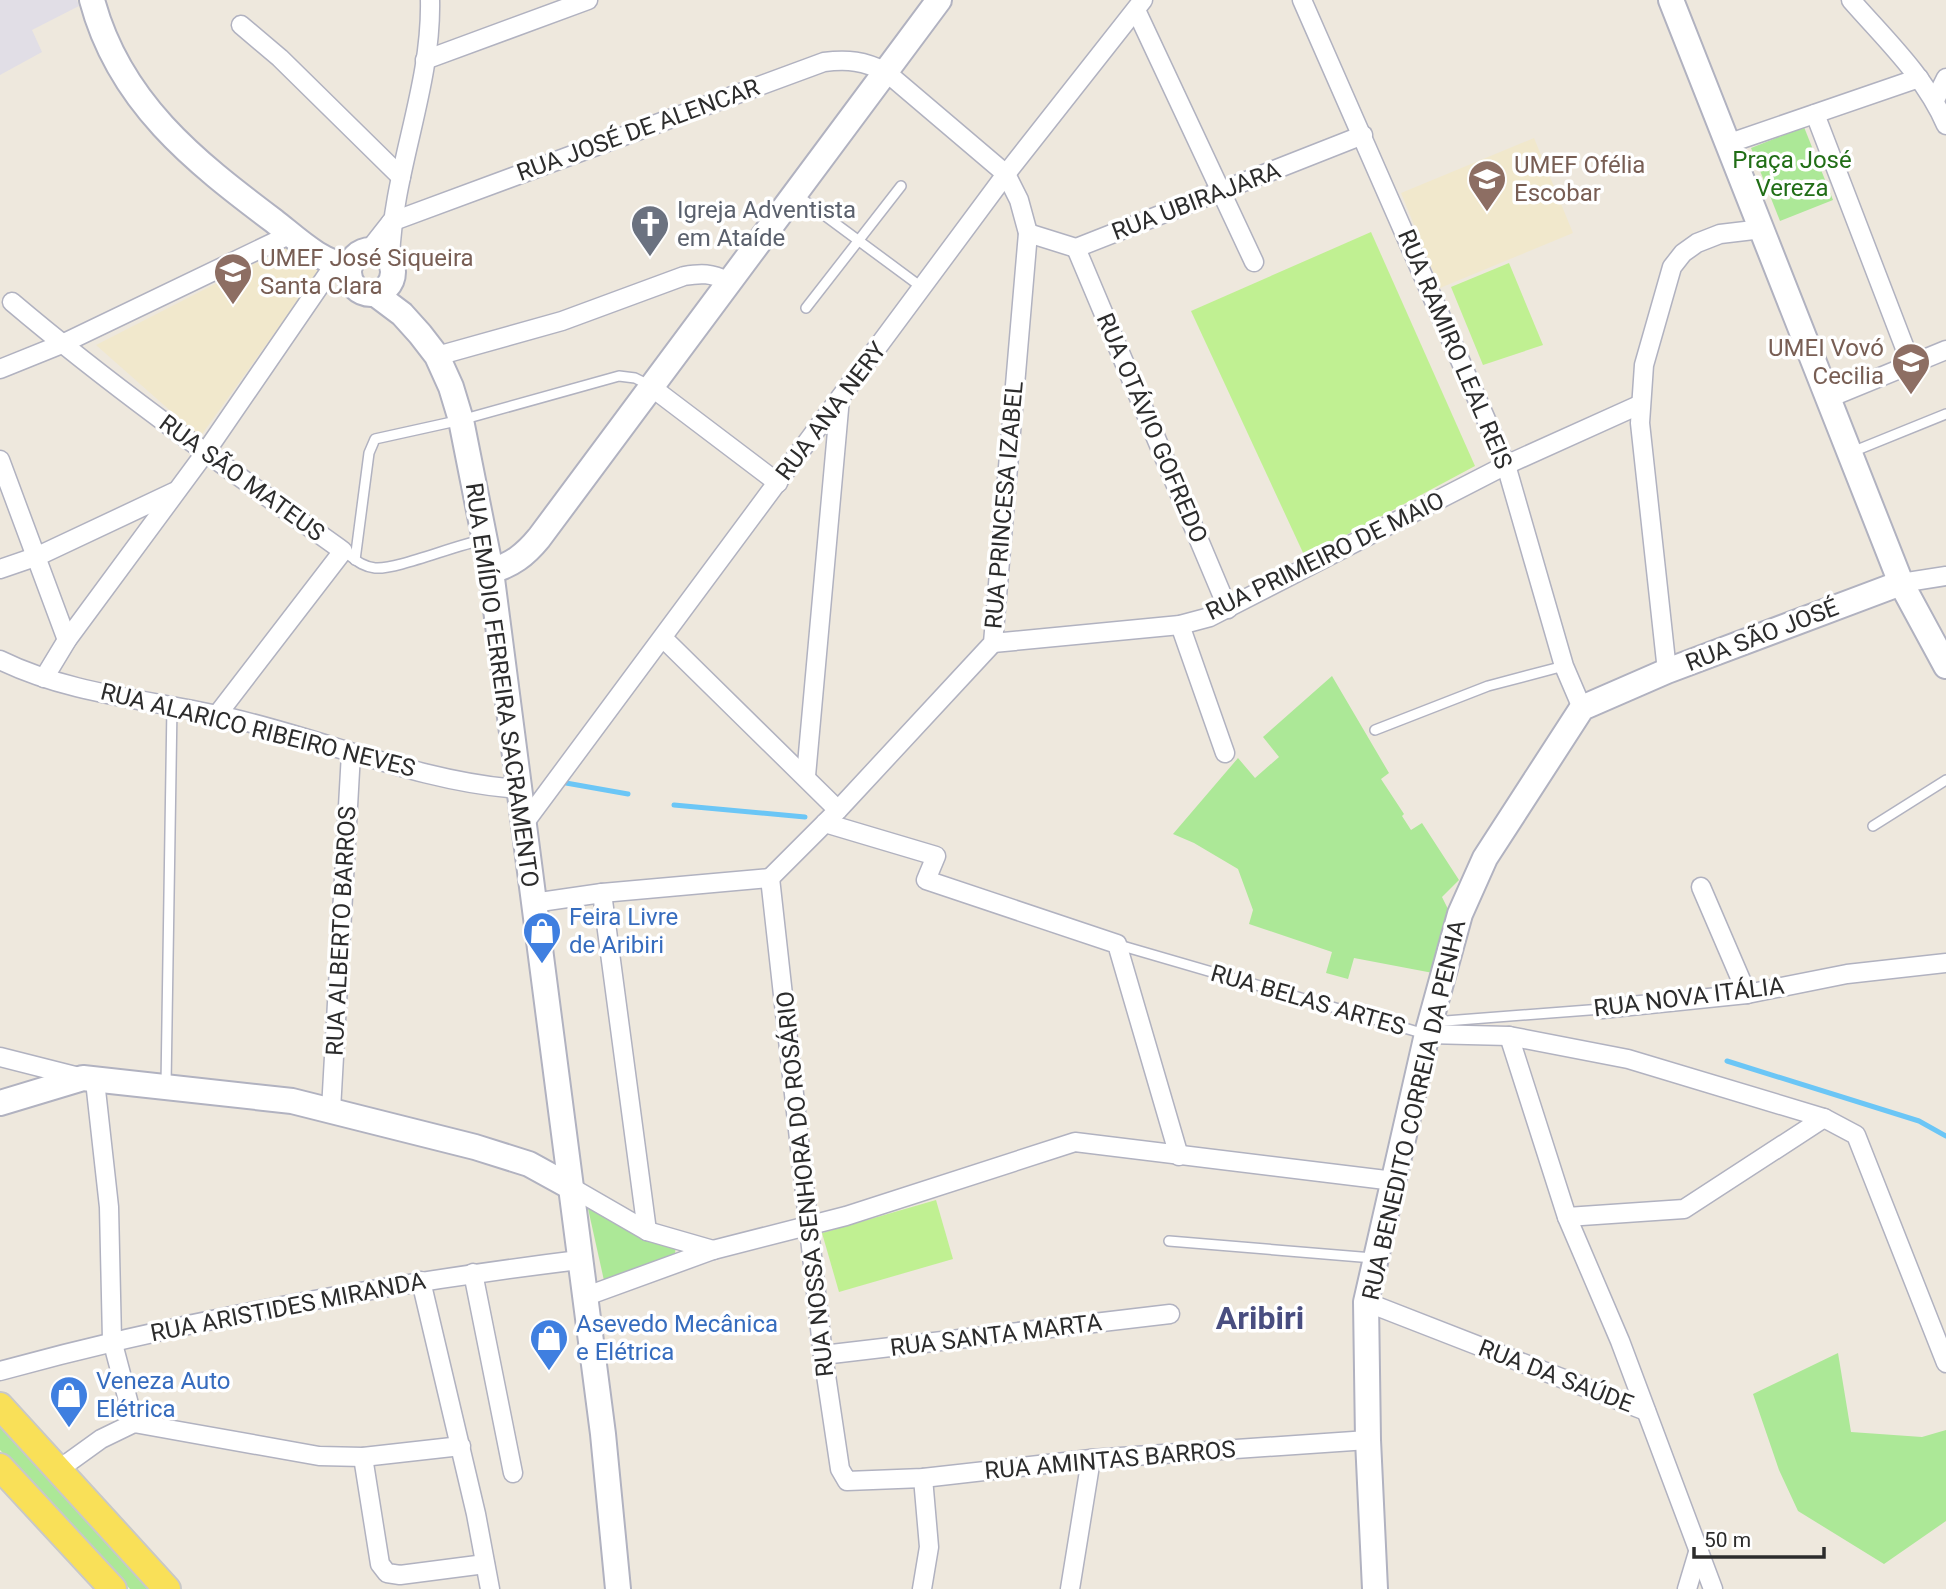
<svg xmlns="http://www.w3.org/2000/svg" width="1946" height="1589" viewBox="0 0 1946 1589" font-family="Roboto,sans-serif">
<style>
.industrial{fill:#e1dee6}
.education{fill:#f1e8cc}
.green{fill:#ace897}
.pitch{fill:#c0f092}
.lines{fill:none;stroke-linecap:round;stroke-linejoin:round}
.stream{stroke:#6bc6f6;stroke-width:5}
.lane-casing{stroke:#b1b2c0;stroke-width:12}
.street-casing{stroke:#b1b2c0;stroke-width:21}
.secondary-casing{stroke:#b1b2c0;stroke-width:28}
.primary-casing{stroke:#c8c8c8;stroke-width:30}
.lane{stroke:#fff;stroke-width:9}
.street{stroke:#fff;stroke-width:18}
.secondary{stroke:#fff;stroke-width:24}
.primary{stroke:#f9e058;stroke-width:26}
.labels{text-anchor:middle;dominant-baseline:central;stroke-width:7;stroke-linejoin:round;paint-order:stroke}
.street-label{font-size:24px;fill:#2c2c2c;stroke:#fff}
.park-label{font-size:24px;fill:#216e16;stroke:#fff}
.education-label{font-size:24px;fill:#785e54;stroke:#fff;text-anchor:start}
.worship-label{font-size:24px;fill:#5b616d;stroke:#fff;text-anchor:start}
.shop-label{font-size:24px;fill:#366cbe;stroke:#fff;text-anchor:start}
.district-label{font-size:32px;font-weight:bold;fill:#494e80;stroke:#fff}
</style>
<rect width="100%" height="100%" fill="#eee8dd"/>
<!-- industrial -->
<path class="industrial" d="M 0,0 L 77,0 L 79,6 L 32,30 L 42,52 L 0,75 Z"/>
<!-- education -->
<g class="education">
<path d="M 1534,138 L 1573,233 L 1440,288 L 1401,193 Z"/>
<path d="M 289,246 L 322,267 L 200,437 L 96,345 Z"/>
</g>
<!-- green -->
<g class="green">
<path d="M 1804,127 L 1833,200 L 1780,221 L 1751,148 Z"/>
<path d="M 1332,676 L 1389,773 L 1381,779 L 1404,814 L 1402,816 L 1411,830 L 1422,823 L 1459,880 L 1442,897 L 1449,911 L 1433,973 L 1354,958 L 1348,979 L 1326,973 L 1332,952 L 1249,924 L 1253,910 L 1238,869 L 1194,843 L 1173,834 L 1238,758 L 1255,778 L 1279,757 L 1263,737 Z"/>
<path d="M 587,1204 L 676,1246 L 674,1261 L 605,1285 Z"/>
<path d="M 1838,1353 L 1851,1432 L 1922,1437 L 1946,1430 L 1946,1521 L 1884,1564 L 1798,1511 L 1779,1470 L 1753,1394 Z"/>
<path d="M 0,1424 L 153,1589 L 130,1589 L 0,1450 Z"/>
</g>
<!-- pitch -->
<g class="pitch">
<path d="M 1371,232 L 1475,466 L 1305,557 L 1191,311 Z"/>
<path d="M 1509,263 L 1543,345 L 1483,365 L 1451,287 Z"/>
<path d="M 936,1200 L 953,1259 L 839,1292 L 822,1233 Z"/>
</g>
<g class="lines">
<!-- stream -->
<g class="stream">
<path d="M 566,783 L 628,794"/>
<path d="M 674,805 L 805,817"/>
<path d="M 1727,1061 L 1919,1121 L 1946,1136"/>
</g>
<defs>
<g id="lane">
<path d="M 797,195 L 924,289"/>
<path d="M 806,308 L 901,186"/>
<path d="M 1852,452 L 1946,414"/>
<path d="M 350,556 C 358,562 365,567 375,568 C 396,570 455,545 483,540"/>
<path d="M 355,560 L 369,453 L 375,439 L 461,420 L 619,376 L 635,378 L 649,385"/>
<path d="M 1375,730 L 1488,686 L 1564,666"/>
<path d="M 1873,826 L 1946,780"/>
<path d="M 1119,945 L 1425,1034"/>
<path d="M 1433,1022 L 1602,1009"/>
<path d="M 166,1085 L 172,706"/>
<path d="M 1169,1241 L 1373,1258"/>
</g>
<g id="street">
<path d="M 1302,0 L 1506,465 L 1564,666 L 1582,708"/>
<path d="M 1851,0 C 1885,39 1925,76 1946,125"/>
<path d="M 1136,10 L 1254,262"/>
<path d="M 241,25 L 280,58 L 401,177"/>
<path d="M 425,60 L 588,0"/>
<path d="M 1935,100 L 1946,78"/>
<path d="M 1815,114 L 1911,364"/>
<path d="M 1727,144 L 1919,78"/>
<path d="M 391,222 L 824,62 C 848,59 864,61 886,72 L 1006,174 L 1019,200 L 1028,233 L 993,643 L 838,810 L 770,878"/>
<path d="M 1028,233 L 1076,248 L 1363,135"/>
<path d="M 1076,248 L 1228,609"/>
<path d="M 369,250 L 391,222"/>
<path d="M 390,261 C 392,172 432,88 430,0"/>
<path d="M 12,302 C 117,391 231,471 343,551 L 217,715"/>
<path d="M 437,356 L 562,321 L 684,276 C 701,273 712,273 727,281"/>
<path d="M 0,369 L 62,344 L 291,234"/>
<path d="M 650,386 L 778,483"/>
<path d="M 1829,398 L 1946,350"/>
<path d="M 0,460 L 67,640"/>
<path d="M 0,569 L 38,556 L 174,492"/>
<path d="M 1901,583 L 1946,576"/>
<path d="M 1180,625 L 1225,753"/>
<path d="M 663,638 L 838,810"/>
<path d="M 993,643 L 1180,625 L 1210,617 L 1506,465 L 1639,405"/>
<path d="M 0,660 C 71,695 155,700 231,718 C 327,740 420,782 519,789"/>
<path d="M 1667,671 L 1640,423 L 1644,365 L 1672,267 L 1683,253 L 1697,243 L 1720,234 L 1762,229"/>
<path d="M 44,678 L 67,640 L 205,453 L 334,265"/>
<path d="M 806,776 L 840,398"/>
<path d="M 825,823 L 936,856 L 926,880 L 1117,944 L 1179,1156"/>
<path d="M 523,825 L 1006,174 L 1143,0"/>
<path d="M 770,878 L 823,1355 L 840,1469 L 847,1481 L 923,1478 L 1091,1459 L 1368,1440"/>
<path d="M 1701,887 L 1747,994"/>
<path d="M 602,893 L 647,1231"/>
<path d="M 533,903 L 602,893 L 770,878"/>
<path d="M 1602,1009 L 1747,994 L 1847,974 L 1946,963"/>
<path d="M 1427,1034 L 1509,1036 L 1628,1059 L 1824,1118 L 1856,1135 L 1946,1363"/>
<path d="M 1509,1036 L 1567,1217 L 1620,1341 L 1713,1589"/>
<path d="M 0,1057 L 83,1078"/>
<path d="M 95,1081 L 109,1207 L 112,1340 L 134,1423"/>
<path d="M 331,1110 L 351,753"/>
<path d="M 569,1186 L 647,1231 L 713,1250"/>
<path d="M 1567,1217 L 1684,1209 L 1824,1118"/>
<path d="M 473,1273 L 513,1473"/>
<path d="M 421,1281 L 476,1514 L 490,1589"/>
<path d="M 584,1297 L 713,1250 L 846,1216 L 1075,1142 L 1394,1181"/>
<path d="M 1366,1302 L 1646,1411"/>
<path d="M 823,1355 L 1170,1314"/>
<path d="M 0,1371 C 189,1319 384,1284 579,1260"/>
<path d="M 363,1457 L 380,1564 L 387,1573 L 400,1575 L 485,1564"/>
<path d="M 58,1470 L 101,1439 L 134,1423 L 319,1456 L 363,1457 L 461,1446"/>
<path d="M 922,1589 L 929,1547 L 923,1478"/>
<path d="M 1070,1589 L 1091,1459"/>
<path d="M 1687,1589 L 1699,1549"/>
</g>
<g id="secondary">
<path d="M 92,0 C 119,102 194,161 274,221 C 297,239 322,264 350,266"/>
<path d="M 1671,0 L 1901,583 L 1946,666"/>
<circle cx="371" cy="272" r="22"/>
<path d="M 374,293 L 402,314 L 420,334 L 437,356 L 451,387 L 461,420 L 491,571 L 603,1434 L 618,1589"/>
<path d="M 491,571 C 512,565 525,555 539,538 L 939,0"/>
<path d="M 0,1103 L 83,1078 L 292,1101 L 475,1147 L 529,1164 L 569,1186"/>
<path d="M 1375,1589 L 1368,1440 L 1366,1302 L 1427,1034 L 1460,914 L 1485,858 L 1582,708 L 1667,671 L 1901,583"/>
</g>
<g id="primary">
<path d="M 0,1406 L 167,1589"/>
<path d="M 0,1467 L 113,1589"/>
</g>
</defs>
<!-- lane casing -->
<use href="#lane" class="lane-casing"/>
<!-- street casing -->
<use href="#street" class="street-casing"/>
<!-- secondary casing -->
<use href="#secondary" class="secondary-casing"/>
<!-- primary casing -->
<use href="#primary" class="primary-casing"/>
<!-- lane -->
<use href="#lane" class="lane"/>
<!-- street -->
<use href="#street" class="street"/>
<!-- secondary -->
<use href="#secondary" class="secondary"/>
<!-- primary -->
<use href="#primary" class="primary"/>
</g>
<!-- icons -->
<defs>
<symbol id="school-pin" viewBox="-11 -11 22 30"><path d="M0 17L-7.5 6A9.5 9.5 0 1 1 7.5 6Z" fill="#8d6e63" stroke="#fff"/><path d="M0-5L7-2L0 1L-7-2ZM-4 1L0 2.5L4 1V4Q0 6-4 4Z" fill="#fff"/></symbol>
<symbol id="church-pin" viewBox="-11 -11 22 30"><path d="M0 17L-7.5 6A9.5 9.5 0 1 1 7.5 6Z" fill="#6b7280" stroke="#fff"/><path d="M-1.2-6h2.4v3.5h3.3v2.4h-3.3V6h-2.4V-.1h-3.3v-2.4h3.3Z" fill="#fff"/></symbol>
<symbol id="shop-pin" viewBox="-11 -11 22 30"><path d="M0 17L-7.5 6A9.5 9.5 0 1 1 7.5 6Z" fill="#3f7fe0" stroke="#fff"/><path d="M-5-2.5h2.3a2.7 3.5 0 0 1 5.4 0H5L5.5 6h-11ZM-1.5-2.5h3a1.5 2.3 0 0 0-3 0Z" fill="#fff"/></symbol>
</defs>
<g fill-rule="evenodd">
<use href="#school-pin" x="1465" y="157" width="44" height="60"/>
<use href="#church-pin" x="628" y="202" width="44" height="60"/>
<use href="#school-pin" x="211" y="250" width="44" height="60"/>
<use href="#school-pin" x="1889" y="340" width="44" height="60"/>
<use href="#shop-pin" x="520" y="909" width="44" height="60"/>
<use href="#shop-pin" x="527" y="1316" width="44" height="60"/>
<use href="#shop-pin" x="47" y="1373" width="44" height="60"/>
</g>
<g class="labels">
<!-- street labels -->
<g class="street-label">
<text transform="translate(638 130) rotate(-20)">RUA JOSÉ DE ALENCAR</text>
<text transform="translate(1196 201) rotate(-21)">RUA UBIRAJARA</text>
<text transform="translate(1455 349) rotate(67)">RUA RAMIRO LEAL REIS</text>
<text transform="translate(831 411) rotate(-53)">RUA ANA NERY</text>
<text transform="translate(1152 428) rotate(67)">RUA OTÁVIO GOFREDO</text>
<text transform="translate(242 478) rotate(36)">RUA SÃO MATEUS</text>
<text transform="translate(1004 505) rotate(-85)">RUA PRINCESA IZABEL</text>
<text transform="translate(1325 556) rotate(-26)">RUA PRIMEIRO DE MAIO</text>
<text transform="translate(1762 635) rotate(-21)">RUA SÃO JOSÉ</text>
<text transform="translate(502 685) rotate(82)">RUA EMÍDIO FERREIRA SACRAMENTO</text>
<text transform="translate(258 730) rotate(14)">RUA ALARICO RIBEIRO NEVES</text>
<text transform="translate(341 931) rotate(-87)">RUA ALBERTO BARROS</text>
<text transform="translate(1689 997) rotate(-7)">RUA NOVA ITÁLIA</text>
<text transform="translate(1308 1000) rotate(16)">RUA BELAS ARTES</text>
<text transform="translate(1414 1110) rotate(-77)">RUA BENEDITO CORREIA DA PENHA</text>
<text transform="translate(805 1184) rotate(-96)">RUA NOSSA SENHORA DO ROSÁRIO</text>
<text transform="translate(288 1307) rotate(-11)">RUA ARISTIDES MIRANDA</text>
<text transform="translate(996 1335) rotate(-7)">RUA SANTA MARTA</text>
<text transform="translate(1556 1376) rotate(21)">RUA DA SAÚDE</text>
<text transform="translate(1110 1460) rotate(-5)">RUA AMINTAS BARROS</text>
</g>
<!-- park labels -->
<g class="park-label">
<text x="1792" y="160">Praça José<tspan x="1792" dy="28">Vereza</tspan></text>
</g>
<!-- education labels -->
<g class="education-label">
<text x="1514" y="165">UMEF Ofélia<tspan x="1514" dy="28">Escobar</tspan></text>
<text x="260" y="258">UMEF José Siqueira<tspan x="260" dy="28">Santa Clara</tspan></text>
<text x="1884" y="348" text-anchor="end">UMEI Vovó<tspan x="1884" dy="28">Cecilia</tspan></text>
</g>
<!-- worship labels -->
<g class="worship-label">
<text x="677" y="210">Igreja Adventista<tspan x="677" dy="28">em Ataíde</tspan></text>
</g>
<!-- shop labels -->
<g class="shop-label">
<text x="569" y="917">Feira Livre<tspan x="569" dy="28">de Aribiri</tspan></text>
<text x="576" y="1324">Asevedo Mecânica<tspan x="576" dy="28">e Elétrica</tspan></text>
<text x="96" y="1381">Veneza Auto<tspan x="96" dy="28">Elétrica</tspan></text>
</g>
<!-- district labels -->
<g class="district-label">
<text x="1260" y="1318">Aribiri</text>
</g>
</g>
<!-- scale -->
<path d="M1694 1547v10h130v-10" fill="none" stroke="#2c2c2c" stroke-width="3.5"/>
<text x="1704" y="1547" font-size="21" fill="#2c2c2c" stroke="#ffffff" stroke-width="5" paint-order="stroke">50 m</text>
</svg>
